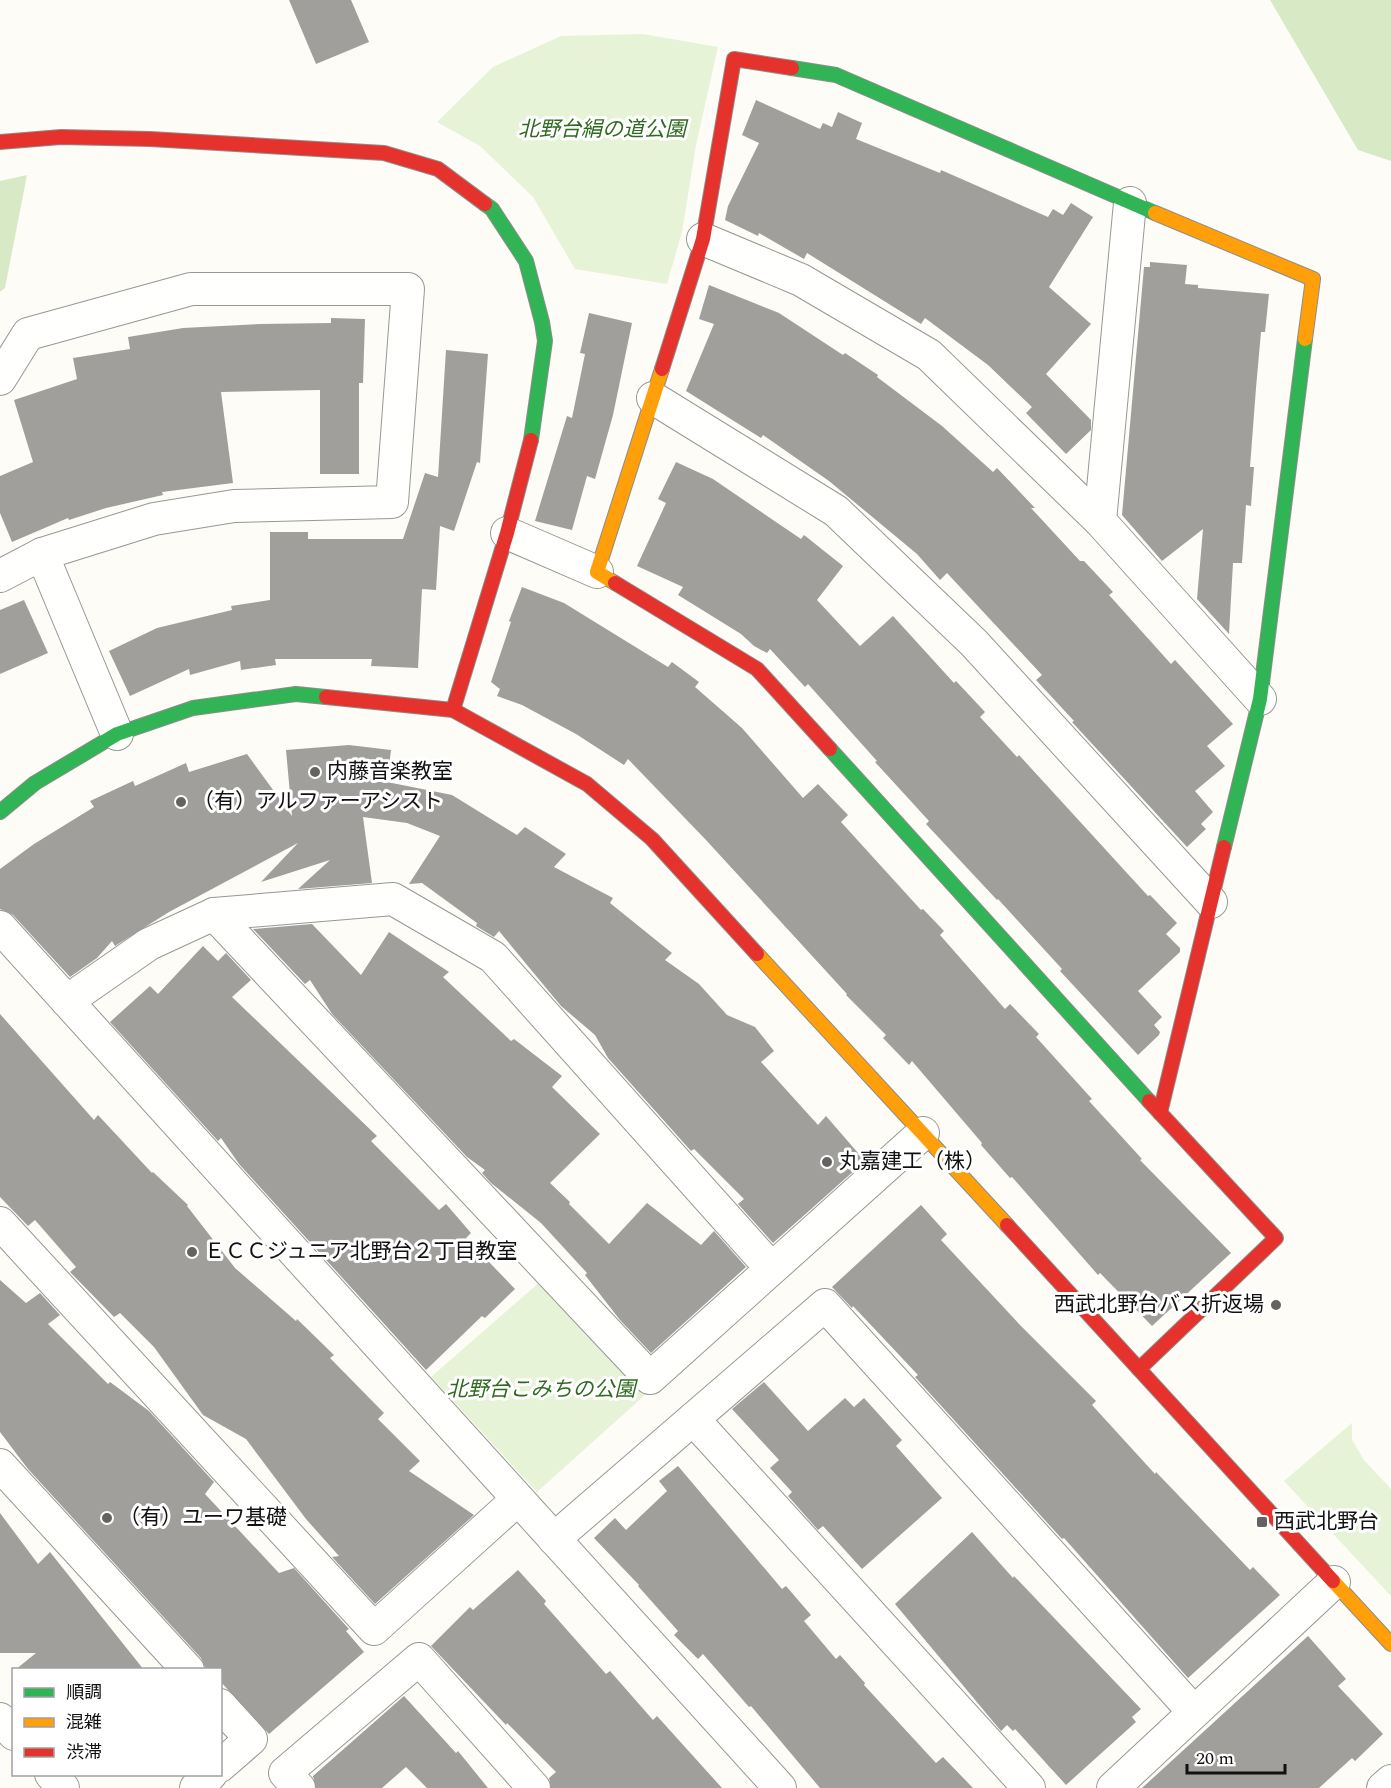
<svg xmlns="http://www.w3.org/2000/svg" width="1391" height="1788" viewBox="0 0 1391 1788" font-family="Spectral,'Noto Sans JP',serif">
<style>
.green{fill:#e7f3d7}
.forest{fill:#d8eac5}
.building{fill:#a19f9c}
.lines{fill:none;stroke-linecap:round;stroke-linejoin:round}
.street-casing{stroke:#979795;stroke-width:34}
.fast-casing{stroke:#8e8d8b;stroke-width:16}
.slow-casing{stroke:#8e8d8b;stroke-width:16}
.jam-casing{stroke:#8e8d8b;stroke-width:16}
.street{stroke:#fffffe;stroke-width:32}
.fast{stroke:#30b455;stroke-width:14}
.slow{stroke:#ff9f0a;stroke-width:14}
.jam{stroke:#e5322d;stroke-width:14}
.poi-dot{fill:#646362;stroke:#fff;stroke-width:2}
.labels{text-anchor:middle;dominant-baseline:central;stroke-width:6;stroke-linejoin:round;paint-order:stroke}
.park-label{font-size:21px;font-style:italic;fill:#2f6b1f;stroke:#fff}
.poi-label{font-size:21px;fill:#111;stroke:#fff;text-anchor:start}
</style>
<rect width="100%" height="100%" fill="#fdfcf7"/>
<!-- green -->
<g class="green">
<path d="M 643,34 L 718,47 L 696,145 L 682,232 L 667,284 L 575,269 L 533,197 L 480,146 L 437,122 L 493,67 L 561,36 Z"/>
<path d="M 541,1281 L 645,1395 L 537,1492 L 431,1377 Z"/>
<path d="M 1352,1423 L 1352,1440 L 1364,1460 L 1391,1489 L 1391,1596 L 1284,1481 Z"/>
</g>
<!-- forest -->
<g class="forest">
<path d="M 1270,0 L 1391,0 L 1391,161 L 1358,150 Z"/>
<path d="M 27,175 L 5,288 L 0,292 L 0,181 Z"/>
</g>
<!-- building -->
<g class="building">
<path d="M 289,0 L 351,0 L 369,42 L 316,64 Z"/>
<path d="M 756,100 L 820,129 L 823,123 L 832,127 L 838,112 L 862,123 L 856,139 L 940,173 L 941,170 L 1048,217 L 1053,209 L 1063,215 L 1071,203 L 1093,217 L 1049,287 L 1091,324 L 1046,374 L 1091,420 L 1091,430 L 1066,454 L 1026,413 L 1032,407 L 988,365 L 925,318 L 921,324 L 807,253 L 804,259 L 759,233 L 758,236 L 725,220 L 728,206 L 759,143 L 742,135 Z"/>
<path d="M 1150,262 L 1187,265 L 1185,284 L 1198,285 L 1198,288 L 1269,294 L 1265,332 L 1261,332 L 1256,388 L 1250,467 L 1254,467 L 1251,506 L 1246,505 L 1242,563 L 1233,563 L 1229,634 L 1197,599 L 1203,529 L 1162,561 L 1122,515 L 1144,267 L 1150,267 Z"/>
<path d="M 709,285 L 779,313 L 843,355 L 845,353 L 878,375 L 877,377 L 942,426 L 993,472 L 997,468 L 1035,508 L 1031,508 L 1080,561 L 1084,561 L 1113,592 L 1109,595 L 1171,664 L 1175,660 L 1233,724 L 1207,746 L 1225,766 L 1195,791 L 1213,812 L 1201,824 L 1206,829 L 1187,847 L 1072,722 L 1074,721 L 1036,680 L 1042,675 L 947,573 L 940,580 L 917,554 L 829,481 L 763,435 L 761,438 L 686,391 L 714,324 L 699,319 Z"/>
<path d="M 589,313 L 632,323 L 613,415 L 595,479 L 587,476 L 572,530 L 535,521 L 567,416 L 572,418 L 585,354 L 580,353 Z"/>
<path d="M 331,318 L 365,319 L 363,383 L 359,383 L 359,474 L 320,474 L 320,390 L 221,392 L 233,483 L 162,492 L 163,495 L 106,508 L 69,520 L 68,518 L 12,542 L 0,513 L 0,476 L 33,462 L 14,400 L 77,379 L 73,358 L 130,349 L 128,337 L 183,328 L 260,324 L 331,323 Z"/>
<path d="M 446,350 L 488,354 L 480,463 L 477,462 L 454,531 L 440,526 L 436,590 L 422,589 L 418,668 L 371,666 L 372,659 L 275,659 L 276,665 L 241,670 L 240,661 L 190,675 L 189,669 L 130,696 L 109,651 L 157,628 L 232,610 L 231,606 L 270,600 L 270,532 L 308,532 L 308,539 L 403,539 L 425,473 L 438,477 Z"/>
<path d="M 676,462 L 713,479 L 801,539 L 804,535 L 843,566 L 817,600 L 860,646 L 893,616 L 954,683 L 956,681 L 985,712 L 980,717 L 1017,757 L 1019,755 L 1148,896 L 1150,895 L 1177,923 L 1166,934 L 1180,948 L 1180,952 L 1138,991 L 1162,1017 L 1154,1025 L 1160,1032 L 1159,1035 L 1138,1055 L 1060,971 L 1062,969 L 998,899 L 997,900 L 926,824 L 929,821 L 875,762 L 877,761 L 808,684 L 805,687 L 770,649 L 767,653 L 754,646 L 741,634 L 678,595 L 683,587 L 637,566 L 666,503 L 658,499 Z"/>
<path d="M 522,587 L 564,603 L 668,667 L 672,662 L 699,682 L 695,687 L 742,728 L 803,798 L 818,784 L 848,815 L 841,822 L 921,910 L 923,909 L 944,931 L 940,935 L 1005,1009 L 1010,1004 L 1039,1034 L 1036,1037 L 1092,1099 L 1089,1101 L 1142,1159 L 1140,1160 L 1231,1253 L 1152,1326 L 1100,1273 L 1098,1275 L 1012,1177 L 1010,1178 L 981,1145 L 982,1143 L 912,1061 L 909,1065 L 883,1038 L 886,1035 L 846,995 L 847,994 L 706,840 L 628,759 L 624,765 L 576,734 L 522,705 L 497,696 L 500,689 L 491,682 L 511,622 L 509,621 Z"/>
<path d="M 24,600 L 48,653 L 0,674 L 0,610 Z"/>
<path d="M 349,745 L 391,750 L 387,782 L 452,795 L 517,835 L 525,827 L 566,854 L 554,867 L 613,898 L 610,903 L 672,953 L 665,960 L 699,984 L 727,1015 L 755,1027 L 774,1051 L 761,1062 L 818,1125 L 826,1116 L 865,1161 L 773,1243 L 738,1204 L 744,1199 L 694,1149 L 691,1151 L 608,1058 L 595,1035 L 561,1006 L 499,931 L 494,937 L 476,926 L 477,923 L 422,883 L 409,884 L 440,836 L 407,823 L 363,817 L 372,883 L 298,889 L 330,860 L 261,882 L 298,843 L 169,912 L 115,946 L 112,941 L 97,958 L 70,977 L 13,915 L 0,909 L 0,869 L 34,844 L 94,807 L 90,801 L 133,781 L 135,786 L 186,763 L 189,772 L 247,754 L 292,816 L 286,750 Z"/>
<path d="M 312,924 L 361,975 L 389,932 L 449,972 L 443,977 L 511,1041 L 514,1039 L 562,1076 L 552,1087 L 600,1134 L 550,1183 L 570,1202 L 569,1204 L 609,1244 L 647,1203 L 701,1245 L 714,1231 L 746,1267 L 651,1353 L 620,1320 L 585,1275 L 587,1273 L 541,1223 L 491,1183 L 482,1173 L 485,1170 L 467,1157 L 332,1014 L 310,980 L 305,984 L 253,929 Z"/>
<path d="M 203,946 L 218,961 L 226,953 L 251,980 L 232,997 L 377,1136 L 371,1141 L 439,1210 L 446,1204 L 471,1233 L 466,1238 L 515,1289 L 485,1318 L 482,1316 L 426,1370 L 239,1164 L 221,1138 L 218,1141 L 110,1022 L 150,986 L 158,994 Z"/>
<path d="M 0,1014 L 94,1120 L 98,1115 L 152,1173 L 153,1172 L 188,1205 L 187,1206 L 235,1268 L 296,1321 L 297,1319 L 334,1355 L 330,1358 L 384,1413 L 378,1419 L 420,1461 L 409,1471 L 474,1515 L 375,1604 L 332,1557 L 339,1556 L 306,1519 L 246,1439 L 203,1415 L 154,1347 L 120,1313 L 114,1317 L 70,1272 L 76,1267 L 35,1220 L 28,1226 L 0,1197 Z"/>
<path d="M 921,1205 L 947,1234 L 941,1240 L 1020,1325 L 1096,1401 L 1092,1405 L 1155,1474 L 1156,1472 L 1250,1570 L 1253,1567 L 1280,1595 L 1188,1678 L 1064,1538 L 1062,1539 L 915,1377 L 918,1375 L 853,1306 L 852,1308 L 832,1287 Z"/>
<path d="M 0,1280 L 26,1303 L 40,1293 L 60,1315 L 48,1324 L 108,1384 L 110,1382 L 149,1411 L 214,1482 L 205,1494 L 279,1573 L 294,1568 L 349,1629 L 346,1631 L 364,1652 L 269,1734 L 220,1681 L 220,1670 L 206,1670 L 201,1658 L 28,1469 L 0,1432 Z"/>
<path d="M 764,1382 L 808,1431 L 845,1398 L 854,1407 L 864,1398 L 902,1440 L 896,1446 L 942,1498 L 862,1569 L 823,1526 L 818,1530 L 788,1496 L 792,1492 L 770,1468 L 779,1460 L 732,1409 Z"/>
<path d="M 678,1466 L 782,1589 L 786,1586 L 811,1615 L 804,1621 L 836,1659 L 840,1655 L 865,1683 L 864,1685 L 936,1763 L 943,1757 L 973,1788 L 820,1788 L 751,1706 L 749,1707 L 703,1654 L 698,1659 L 674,1635 L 678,1631 L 638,1586 L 639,1585 L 594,1538 L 615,1518 L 626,1530 L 667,1491 L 659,1481 Z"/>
<path d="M 0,1513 L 38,1564 L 50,1552 L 144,1670 L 15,1670 L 36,1653 L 0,1653 Z"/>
<path d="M 972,1532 L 1013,1578 L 1014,1576 L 1141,1709 L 1132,1717 L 1136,1722 L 1066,1785 L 1015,1729 L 1013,1731 L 1007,1725 L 1001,1731 L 895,1604 Z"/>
<path d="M 518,1570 L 546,1601 L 544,1604 L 606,1674 L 610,1671 L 653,1720 L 657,1716 L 722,1788 L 551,1788 L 549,1778 L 556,1772 L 507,1723 L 506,1725 L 431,1646 L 470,1607 L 473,1610 Z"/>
<path d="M 1308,1636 L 1346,1679 L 1338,1686 L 1383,1734 L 1355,1761 L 1352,1758 L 1319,1788 L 1142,1788 Z"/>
<path d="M 404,1696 L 456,1753 L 458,1751 L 488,1788 L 427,1788 L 406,1767 L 382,1788 L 316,1788 L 313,1776 Z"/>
</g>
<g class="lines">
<defs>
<g id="street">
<path d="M 703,239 L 801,280 L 929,355 L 1100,521 L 1260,699"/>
<path d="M 0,379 L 28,334 L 191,289 L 408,289 L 392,502 L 234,506 L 154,519 L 42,554 L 0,576"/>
<path d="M 653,398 L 836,511 L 974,643 L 1211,902"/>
<path d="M 1100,521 L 1130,203"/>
<path d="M 507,533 L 597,572"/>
<path d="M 42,554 L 117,734"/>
<path d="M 214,914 L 650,1378 L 923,1133"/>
<path d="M 0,927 L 780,1788"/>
<path d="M 67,1001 L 149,944 L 214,914 L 393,899 L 493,957 L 771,1268"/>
<path d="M 0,1223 L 374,1629 L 518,1499"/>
<path d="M 693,1419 L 1029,1788"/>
<path d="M 0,1465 L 188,1670"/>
<path d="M 554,1539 L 825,1305 L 1194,1712"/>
<path d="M 220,1705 L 251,1739 L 220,1766"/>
<path d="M 0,1719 L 14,1734"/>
<path d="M 51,1774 L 63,1788"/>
<path d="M 196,1788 L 211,1774"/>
<path d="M 299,1788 L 285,1773 L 419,1659 L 534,1788"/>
<path d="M 1113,1788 L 1334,1582"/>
<path d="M 1383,1788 L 1391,1781"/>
</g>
<g id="fast">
<path d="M 792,68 L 836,75 L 1155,213"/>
<path d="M 485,204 L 492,209 L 526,261 L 542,322 L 545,341 L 531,440"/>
<path d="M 830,749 L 1149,1101"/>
<path d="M 0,812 L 35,783 L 117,734 L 193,708 L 296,694 L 326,697"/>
<path d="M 1224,847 L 1260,699 L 1305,339"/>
</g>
<g id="slow">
<path d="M 1155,213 L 1313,279 L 1305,339"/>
<path d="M 615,583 L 597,572 L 662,369"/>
<path d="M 757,954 L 1007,1225"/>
<path d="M 1333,1581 L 1391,1644"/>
</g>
<g id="jam">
<path d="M 0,142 L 61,137 L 150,139 L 384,153 L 438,169 L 485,204"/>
<path d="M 662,369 L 703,239 L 734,59 L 792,68"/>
<path d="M 615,583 L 757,669 L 830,749"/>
<path d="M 326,697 L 453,710 L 587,784 L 652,839 L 757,954"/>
<path d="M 453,710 L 507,533 L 531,440"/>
<path d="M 1160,1113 L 1224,847"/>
<path d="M 1007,1225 L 1333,1581"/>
<path d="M 1139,1369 L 1276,1238 L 1149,1101"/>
</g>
</defs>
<!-- street casing -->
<use href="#street" class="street-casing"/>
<!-- fast casing -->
<use href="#fast" class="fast-casing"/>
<!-- slow casing -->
<use href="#slow" class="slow-casing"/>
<!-- jam casing -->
<use href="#jam" class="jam-casing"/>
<!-- street -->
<use href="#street" class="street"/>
<!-- fast -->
<use href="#fast" class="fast"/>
<!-- slow -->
<use href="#slow" class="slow"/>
<!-- jam -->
<use href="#jam" class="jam"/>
</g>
<!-- markers -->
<g class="poi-dot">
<circle cx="315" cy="772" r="6"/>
<circle cx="181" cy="802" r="6"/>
<circle cx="827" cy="1162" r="6"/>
<circle cx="192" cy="1252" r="6"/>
<circle cx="1276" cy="1305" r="6"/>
<circle cx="107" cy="1518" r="6"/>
<rect x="1256" y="1516" width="12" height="12" rx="3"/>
</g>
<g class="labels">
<!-- park labels -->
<g class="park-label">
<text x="602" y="130">北野台絹の道公園</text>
<text x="541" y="1390">北野台こみちの公園</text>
</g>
<!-- poi labels -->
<g class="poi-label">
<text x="327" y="772">内藤音楽教室</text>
<text x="193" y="802">（有）アルファーアシスト</text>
<text x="839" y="1162">丸嘉建工（株）</text>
<text x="204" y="1252">ＥＣＣジュニア北野台２丁目教室</text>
<text x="1264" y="1305" text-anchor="end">西武北野台バス折返場</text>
<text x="119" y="1518">（有）ユーワ基礎</text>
<text x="1274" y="1522">西武北野台</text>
</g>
</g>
<!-- legend -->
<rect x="12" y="1668" width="210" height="108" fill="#ffffff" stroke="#a0a0a0" stroke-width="1.5"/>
<rect x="24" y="1688" width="30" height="9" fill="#30b455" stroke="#a0a0a0" stroke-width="1.5"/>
<text x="66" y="1698" font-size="18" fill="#111111">順調</text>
<rect x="24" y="1718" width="30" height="9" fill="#ff9f0a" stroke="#a0a0a0" stroke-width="1.5"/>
<text x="66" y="1728" font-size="18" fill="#111111">混雑</text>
<rect x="24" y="1748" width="30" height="9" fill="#e5322d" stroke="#a0a0a0" stroke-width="1.5"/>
<text x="66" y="1758" font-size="18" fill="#111111">渋滞</text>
<!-- scale -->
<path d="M1187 1764v9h98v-9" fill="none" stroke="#111111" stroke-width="3"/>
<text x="1196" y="1764" font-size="18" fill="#111111" stroke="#ffffff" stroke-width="4.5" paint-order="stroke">20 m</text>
</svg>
